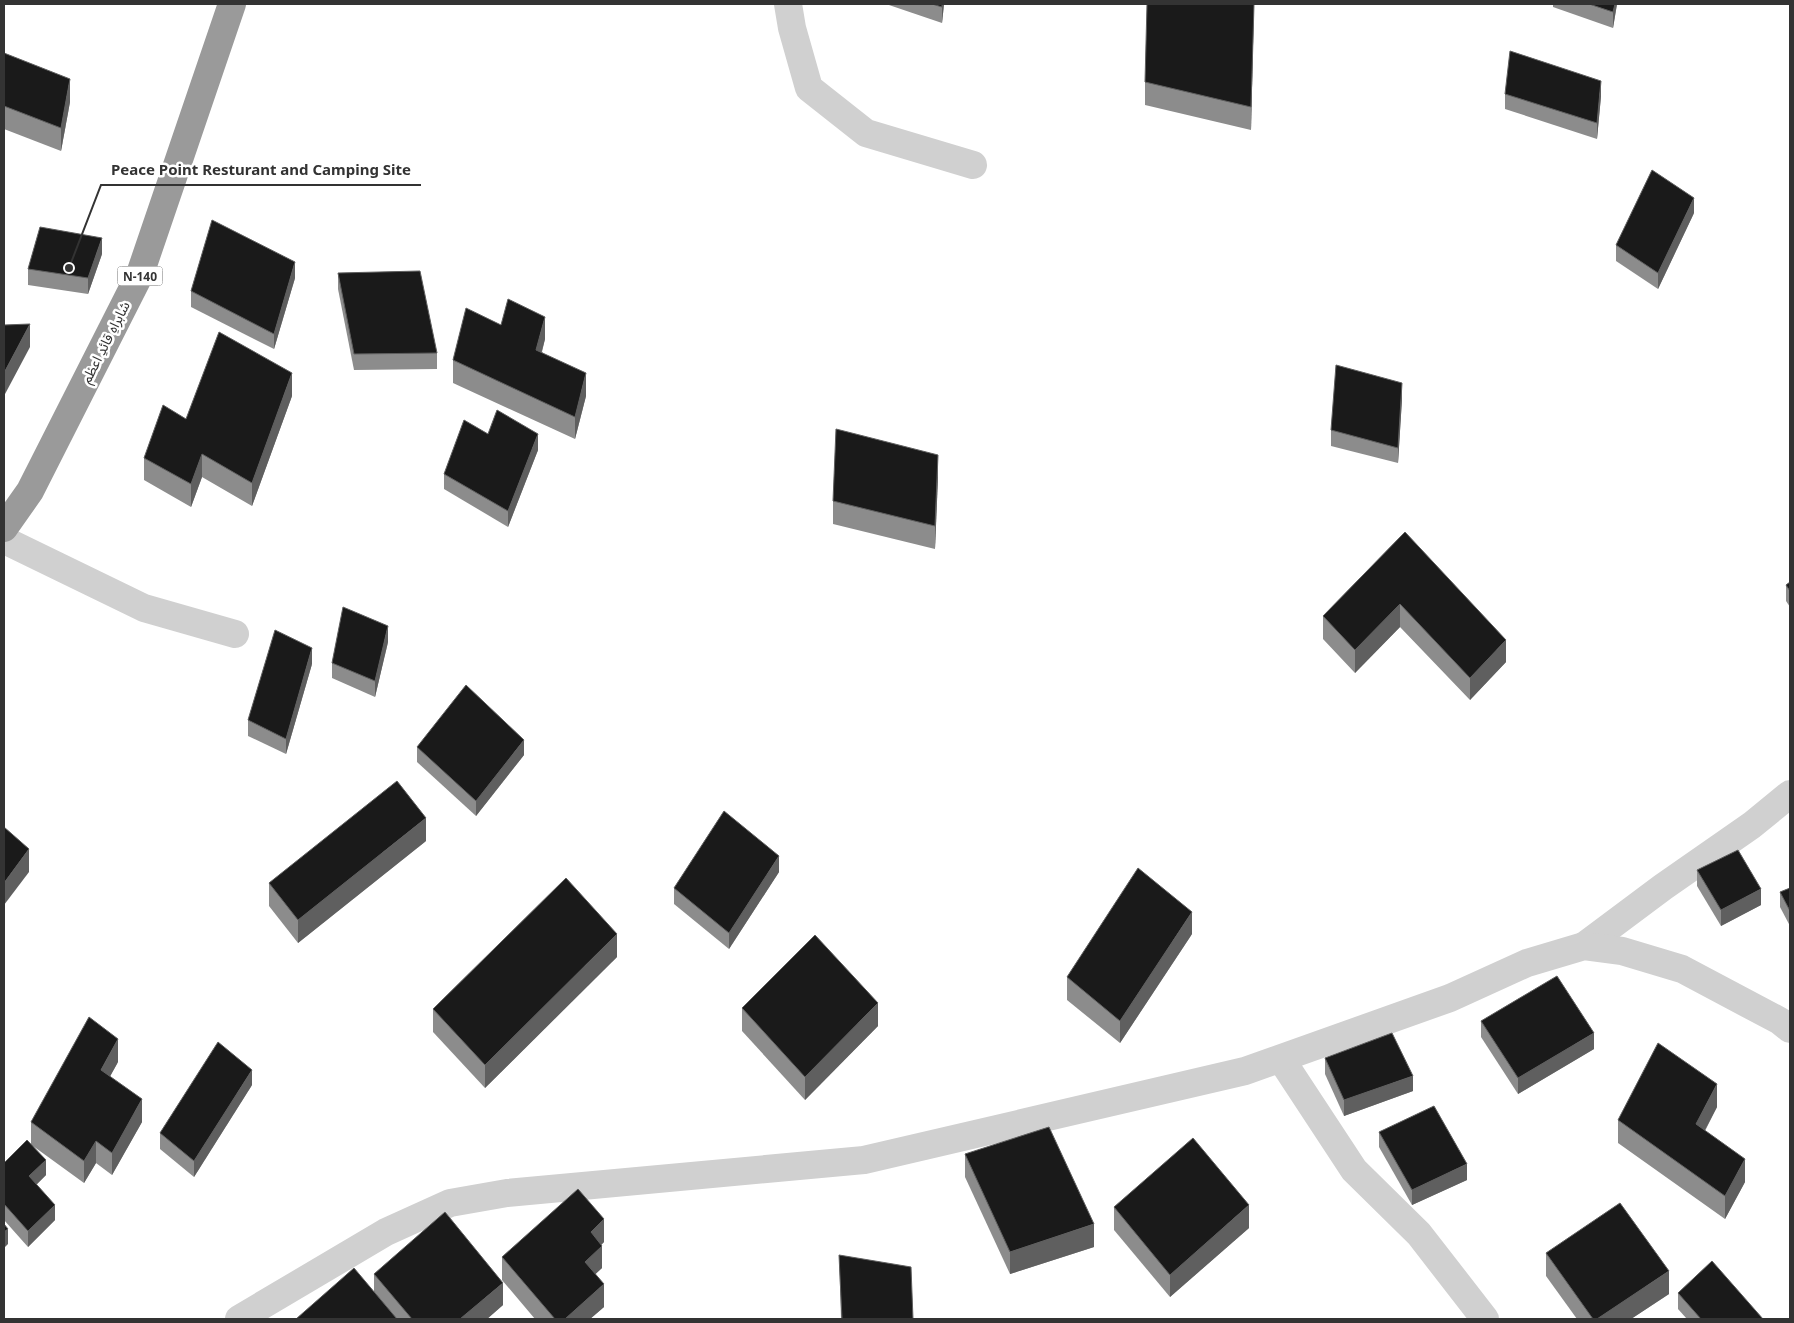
<svg xmlns="http://www.w3.org/2000/svg" width="1794" height="1323" viewBox="0 0 1794 1323" font-family="'Noto Sans','Noto Sans Arabic',sans-serif">
<style>
.lines{fill:none;stroke-linecap:round;stroke-linejoin:round}
.minor{stroke:#d0d0d0;stroke-width:28}
.highway{stroke:#9a9a9a;stroke-width:28}
.wall{fill:#8c8c8c}
.shaded-wall{fill:#5f5f5f}
.building{fill:#1a1a1a;stroke:#5f5f5f}
.labels{text-anchor:middle;dominant-baseline:central;stroke-width:5;stroke-linejoin:round;paint-order:stroke}
.shield{fill:#fff;stroke:#707070;stroke-width:1}
.shield-label{font-size:12px;font-weight:bold;fill:#333}
.street-label{font-size:14px;fill:#333;stroke:#fff}
.leader{fill:none;stroke:#333;stroke-width:2}
.callout-dot{fill:#333;stroke:#fff;stroke-width:2}
.callout-label{font-size:15px;text-anchor:middle;font-weight:bold;fill:#333;stroke:#fff;stroke-width:5;stroke-linejoin:round;paint-order:stroke}
</style>
<rect width="100%" height="100%" fill="#fff"/>
<g class="lines">
<!-- minor -->
<g class="minor">
<path d="M 788,4 L 792,28 L 809,88 L 866,133 L 973,165"/>
<path d="M 4,540 L 144,608 L 235,634"/>
<path d="M 1584,946 L 1663,887 L 1752,825 L 1790,794"/>
<path d="M 1281,1059 L 1354,1170 L 1419,1234 L 1485,1319"/>
<path d="M 239,1319 L 386,1232 L 450,1203 L 507,1193 L 864,1160 L 1245,1071 L 1450,998 L 1527,963 L 1584,946 L 1622,951 L 1682,969 L 1780,1021 L 1790,1029"/>
</g>
<!-- highway -->
<path class="highway" d="M 4,528 L 30,491 L 140,274 L 232,4"/>
</g>
<!-- wall -->
<g class="wall">
<path d="M 886,4 L 944,4 L 942,23 Z"/>
<path d="M 1254,4 L 1251,130 L 1145,105 L 1145,82 Z"/>
<path d="M 1553,4 L 1617,4 L 1613,28 L 1553,7 Z"/>
<path d="M 4,53 L 70,102 L 61,151 L 4,129 Z"/>
<path d="M 1505,94 L 1601,96 L 1597,139 L 1505,109 Z"/>
<path d="M 1694,213 L 1658,289 L 1616,261 L 1616,245 Z"/>
<path d="M 102,254 L 88,294 L 28,285 L 28,269 Z"/>
<path d="M 338,273 L 437,353 L 437,369 L 354,370 L 338,289 Z"/>
<path d="M 295,278 L 274,349 L 191,307 L 191,291 Z"/>
<path d="M 501,325 L 545,339 L 542,352 L 586,396 L 575,439 L 453,383 L 453,360 Z"/>
<path d="M 292,396 L 252,506 L 202,477 L 191,507 L 144,480 L 144,458 L 186,419 Z"/>
<path d="M 1402,399 L 1398,463 L 1331,446 L 1331,430 Z"/>
<path d="M 488,434 L 538,450 L 508,527 L 444,489 L 444,474 Z"/>
<path d="M 938,477 L 935,549 L 833,524 L 833,501 Z"/>
<path d="M 1405,532 L 1506,662 L 1470,700 L 1400,627 L 1355,673 L 1323,639 L 1323,616 Z"/>
<path d="M 1790,582 L 1790,607 L 1786,601 L 1786,585 Z"/>
<path d="M 388,642 L 375,697 L 332,678 L 332,663 Z"/>
<path d="M 312,664 L 286,754 L 248,736 L 248,720 Z"/>
<path d="M 417,747 L 524,755 L 476,816 L 417,762 Z"/>
<path d="M 426,841 L 298,943 L 269,906 L 269,883 Z"/>
<path d="M 1697,870 L 1761,905 L 1721,926 L 1697,886 Z"/>
<path d="M 779,872 L 729,949 L 674,904 L 674,888 Z"/>
<path d="M 1790,888 L 1790,926 L 1780,907 L 1780,892 Z"/>
<path d="M 1192,934 L 1120,1043 L 1067,1000 L 1067,977 Z"/>
<path d="M 617,957 L 485,1088 L 433,1032 L 433,1009 Z"/>
<path d="M 742,1008 L 878,1026 L 805,1100 L 742,1031 Z"/>
<path d="M 1481,1021 L 1594,1049 L 1518,1094 L 1481,1037 Z"/>
<path d="M 1325,1058 L 1413,1091 L 1344,1116 L 1325,1074 Z"/>
<path d="M 118,1062 L 110,1076 L 142,1122 L 112,1175 L 96,1163 L 84,1183 L 33,1146 L 46,1175 L 36,1185 L 55,1220 L 28,1247 L 4,1220 L 4,1163 L 31,1144 L 31,1122 Z"/>
<path d="M 252,1085 L 194,1177 L 160,1149 L 160,1133 Z"/>
<path d="M 1717,1107 L 1705,1131 L 1745,1182 L 1725,1219 L 1618,1143 L 1618,1120 Z"/>
<path d="M 1379,1132 L 1467,1180 L 1412,1205 L 1379,1147 Z"/>
<path d="M 965,1154 L 1094,1247 L 1010,1274 L 965,1177 Z"/>
<path d="M 1114,1207 L 1249,1228 L 1170,1297 L 1114,1230 Z"/>
<path d="M 604,1242 L 601,1245 L 602,1268 L 595,1274 L 604,1307 L 590,1319 L 535,1319 L 502,1280 L 502,1257 Z"/>
<path d="M 1546,1253 L 1669,1294 L 1631,1319 L 1577,1319 L 1546,1276 Z"/>
<path d="M 839,1255 L 913,1319 L 841,1319 Z"/>
<path d="M 374,1274 L 503,1305 L 487,1319 L 296,1319 L 374,1291 Z"/>
<path d="M 1678,1293 L 1763,1319 L 1687,1319 L 1678,1309 Z"/>
</g>
<!-- shaded-wall -->
<g class="shaded-wall">
<path d="M 942,4 L 944,4 L 942,23 Z"/>
<path d="M 1254,4 L 1251,130 L 1251,107 Z"/>
<path d="M 1615,4 L 1617,4 L 1613,28 L 1613,12 Z"/>
<path d="M 70,79 L 70,102 L 61,151 L 61,128 Z"/>
<path d="M 1601,81 L 1601,96 L 1597,139 L 1597,123 Z"/>
<path d="M 1694,198 L 1694,213 L 1658,289 L 1658,273 Z"/>
<path d="M 102,238 L 102,254 L 88,294 L 88,278 Z"/>
<path d="M 295,262 L 295,278 L 274,349 L 274,334 Z"/>
<path d="M 545,317 L 545,339 L 536,373 L 536,350 Z"/>
<path d="M 30,324 L 30,347 L 4,396 L 4,373 Z"/>
<path d="M 292,373 L 292,396 L 252,506 L 252,483 Z"/>
<path d="M 586,373 L 586,396 L 575,439 L 575,417 Z"/>
<path d="M 1402,383 L 1402,399 L 1398,463 L 1398,448 Z"/>
<path d="M 538,434 L 538,450 L 508,527 L 508,511 Z"/>
<path d="M 202,454 L 202,477 L 191,507 L 191,484 Z"/>
<path d="M 938,455 L 938,477 L 935,549 L 935,526 Z"/>
<path d="M 1400,604 L 1400,627 L 1355,673 L 1355,650 Z"/>
<path d="M 388,626 L 388,642 L 375,697 L 375,681 Z"/>
<path d="M 1506,640 L 1506,662 L 1470,700 L 1470,678 Z"/>
<path d="M 312,648 L 312,664 L 286,754 L 286,739 Z"/>
<path d="M 524,740 L 524,755 L 476,816 L 476,801 Z"/>
<path d="M 426,818 L 426,841 L 298,943 L 298,920 Z"/>
<path d="M 29,849 L 29,872 L 4,905 L 4,883 Z"/>
<path d="M 779,856 L 779,872 L 729,949 L 729,933 Z"/>
<path d="M 1761,889 L 1761,905 L 1721,926 L 1721,910 Z"/>
<path d="M 1192,912 L 1192,934 L 1120,1043 L 1120,1021 Z"/>
<path d="M 617,934 L 617,957 L 485,1088 L 485,1065 Z"/>
<path d="M 878,1003 L 878,1026 L 805,1100 L 805,1077 Z"/>
<path d="M 1594,1033 L 1594,1049 L 1518,1094 L 1518,1078 Z"/>
<path d="M 118,1039 L 118,1062 L 101,1093 L 101,1070 Z"/>
<path d="M 252,1070 L 252,1085 L 194,1177 L 194,1161 Z"/>
<path d="M 1413,1076 L 1413,1091 L 1344,1116 L 1344,1100 Z"/>
<path d="M 1717,1084 L 1717,1107 L 1696,1147 L 1696,1124 Z"/>
<path d="M 142,1099 L 142,1122 L 112,1175 L 112,1153 Z"/>
<path d="M 96,1141 L 96,1163 L 84,1183 L 84,1161 Z"/>
<path d="M 1745,1159 L 1745,1182 L 1725,1219 L 1725,1196 Z"/>
<path d="M 46,1160 L 46,1175 L 29,1192 L 29,1176 Z"/>
<path d="M 1467,1164 L 1467,1180 L 1412,1205 L 1412,1190 Z"/>
<path d="M 55,1205 L 55,1220 L 28,1247 L 28,1231 Z"/>
<path d="M 1249,1205 L 1249,1228 L 1170,1297 L 1170,1275 Z"/>
<path d="M 604,1219 L 604,1242 L 591,1255 L 591,1232 Z"/>
<path d="M 1094,1224 L 1094,1247 L 1010,1274 L 1010,1252 Z"/>
<path d="M 8,1229 L 8,1244 L 4,1248 L 4,1232 Z"/>
<path d="M 602,1246 L 602,1268 L 585,1284 L 585,1262 Z"/>
<path d="M 1669,1271 L 1669,1294 L 1631,1319 L 1597,1319 Z"/>
<path d="M 503,1283 L 503,1305 L 487,1319 L 460,1319 Z"/>
<path d="M 604,1284 L 604,1307 L 590,1319 L 565,1319 Z"/>
</g>
<!-- building -->
<g class="building">
<path d="M 932,4 L 942,4 L 942,7 Z"/>
<path d="M 1147,4 L 1254,4 L 1251,107 L 1145,82 Z"/>
<path d="M 1589,4 L 1615,4 L 1613,12 Z"/>
<path d="M 1510,51 L 1601,81 L 1597,123 L 1505,94 Z"/>
<path d="M 4,53 L 70,79 L 61,128 L 4,106 Z"/>
<path d="M 1652,170 L 1694,198 L 1658,273 L 1616,245 Z"/>
<path d="M 212,220 L 295,262 L 274,334 L 191,291 Z"/>
<path d="M 40,227 L 102,238 L 88,278 L 28,269 Z"/>
<path d="M 420,271 L 437,353 L 354,354 L 338,273 Z"/>
<path d="M 508,299 L 545,317 L 536,350 L 586,373 L 575,417 L 453,360 L 466,308 L 501,325 Z"/>
<path d="M 30,324 L 4,373 L 4,325 Z"/>
<path d="M 219,332 L 292,373 L 252,483 L 202,454 L 191,484 L 144,458 L 163,405 L 186,419 Z"/>
<path d="M 1336,365 L 1402,383 L 1398,448 L 1331,430 Z"/>
<path d="M 497,410 L 538,434 L 508,511 L 444,474 L 464,420 L 488,434 Z"/>
<path d="M 836,429 L 938,455 L 935,526 L 833,501 Z"/>
<path d="M 1405,532 L 1506,640 L 1470,678 L 1400,604 L 1355,650 L 1323,616 Z"/>
<path d="M 1790,582 L 1790,591 L 1786,585 Z"/>
<path d="M 343,607 L 388,626 L 375,681 L 332,663 Z"/>
<path d="M 275,630 L 312,648 L 286,739 L 248,720 Z"/>
<path d="M 466,685 L 524,740 L 476,801 L 417,747 Z"/>
<path d="M 397,781 L 426,818 L 298,920 L 269,883 Z"/>
<path d="M 724,811 L 779,856 L 729,933 L 674,888 Z"/>
<path d="M 4,827 L 29,849 L 4,883 Z"/>
<path d="M 1738,850 L 1761,889 L 1721,910 L 1697,870 Z"/>
<path d="M 1138,868 L 1192,912 L 1120,1021 L 1067,977 Z"/>
<path d="M 566,878 L 617,934 L 485,1065 L 433,1009 Z"/>
<path d="M 1790,888 L 1790,911 L 1780,892 Z"/>
<path d="M 815,935 L 878,1003 L 805,1077 L 742,1008 Z"/>
<path d="M 1557,976 L 1594,1033 L 1518,1078 L 1481,1021 Z"/>
<path d="M 89,1017 L 118,1039 L 101,1070 L 142,1099 L 112,1153 L 96,1141 L 84,1161 L 31,1122 Z"/>
<path d="M 1392,1033 L 1413,1076 L 1344,1100 L 1325,1058 Z"/>
<path d="M 218,1042 L 252,1070 L 194,1161 L 160,1133 Z"/>
<path d="M 1658,1043 L 1717,1084 L 1696,1124 L 1745,1159 L 1725,1196 L 1618,1120 Z"/>
<path d="M 1434,1106 L 1467,1164 L 1412,1190 L 1379,1132 Z"/>
<path d="M 1049,1127 L 1094,1224 L 1010,1252 L 965,1154 Z"/>
<path d="M 1193,1138 L 1249,1205 L 1170,1275 L 1114,1207 Z"/>
<path d="M 27,1140 L 46,1160 L 29,1176 L 55,1205 L 28,1231 L 4,1204 L 4,1163 Z"/>
<path d="M 578,1189 L 604,1219 L 591,1232 L 602,1246 L 585,1262 L 604,1284 L 565,1319 L 555,1319 L 502,1257 Z"/>
<path d="M 1620,1203 L 1669,1271 L 1597,1319 L 1593,1319 L 1546,1253 Z"/>
<path d="M 445,1212 L 503,1283 L 460,1319 L 412,1319 L 374,1274 Z"/>
<path d="M 4,1224 L 8,1229 L 4,1232 Z"/>
<path d="M 839,1255 L 911,1267 L 913,1319 L 842,1319 Z"/>
<path d="M 1712,1261 L 1763,1319 L 1701,1319 L 1678,1293 Z"/>
<path d="M 354,1268 L 397,1319 L 296,1319 Z"/>
</g>
<g class="labels">
<!-- shield labels -->
<rect class="shield" x="117.5" y="266.5" width="45" height="19" rx="4"/>
<g class="shield-label">
<text x="140" y="276">N-140</text>
</g>
<!-- street labels -->
<g class="street-label">
<text transform="translate(105 342) rotate(-63)">شاہراہِ قائدِ اعظم</text>
</g>
</g>
<!-- callouts -->
<path class="leader" d="M69 268L101 185H421"/>
<circle class="callout-dot" cx="69" cy="268" r="5"/>
<g class="callout-label">
<text x="261" y="175">Peace Point Resturant and Camping Site</text>
</g>
<!-- border -->
<rect width="1794" height="1323" fill="none" stroke="#333333" stroke-width="10"/>
</svg>
